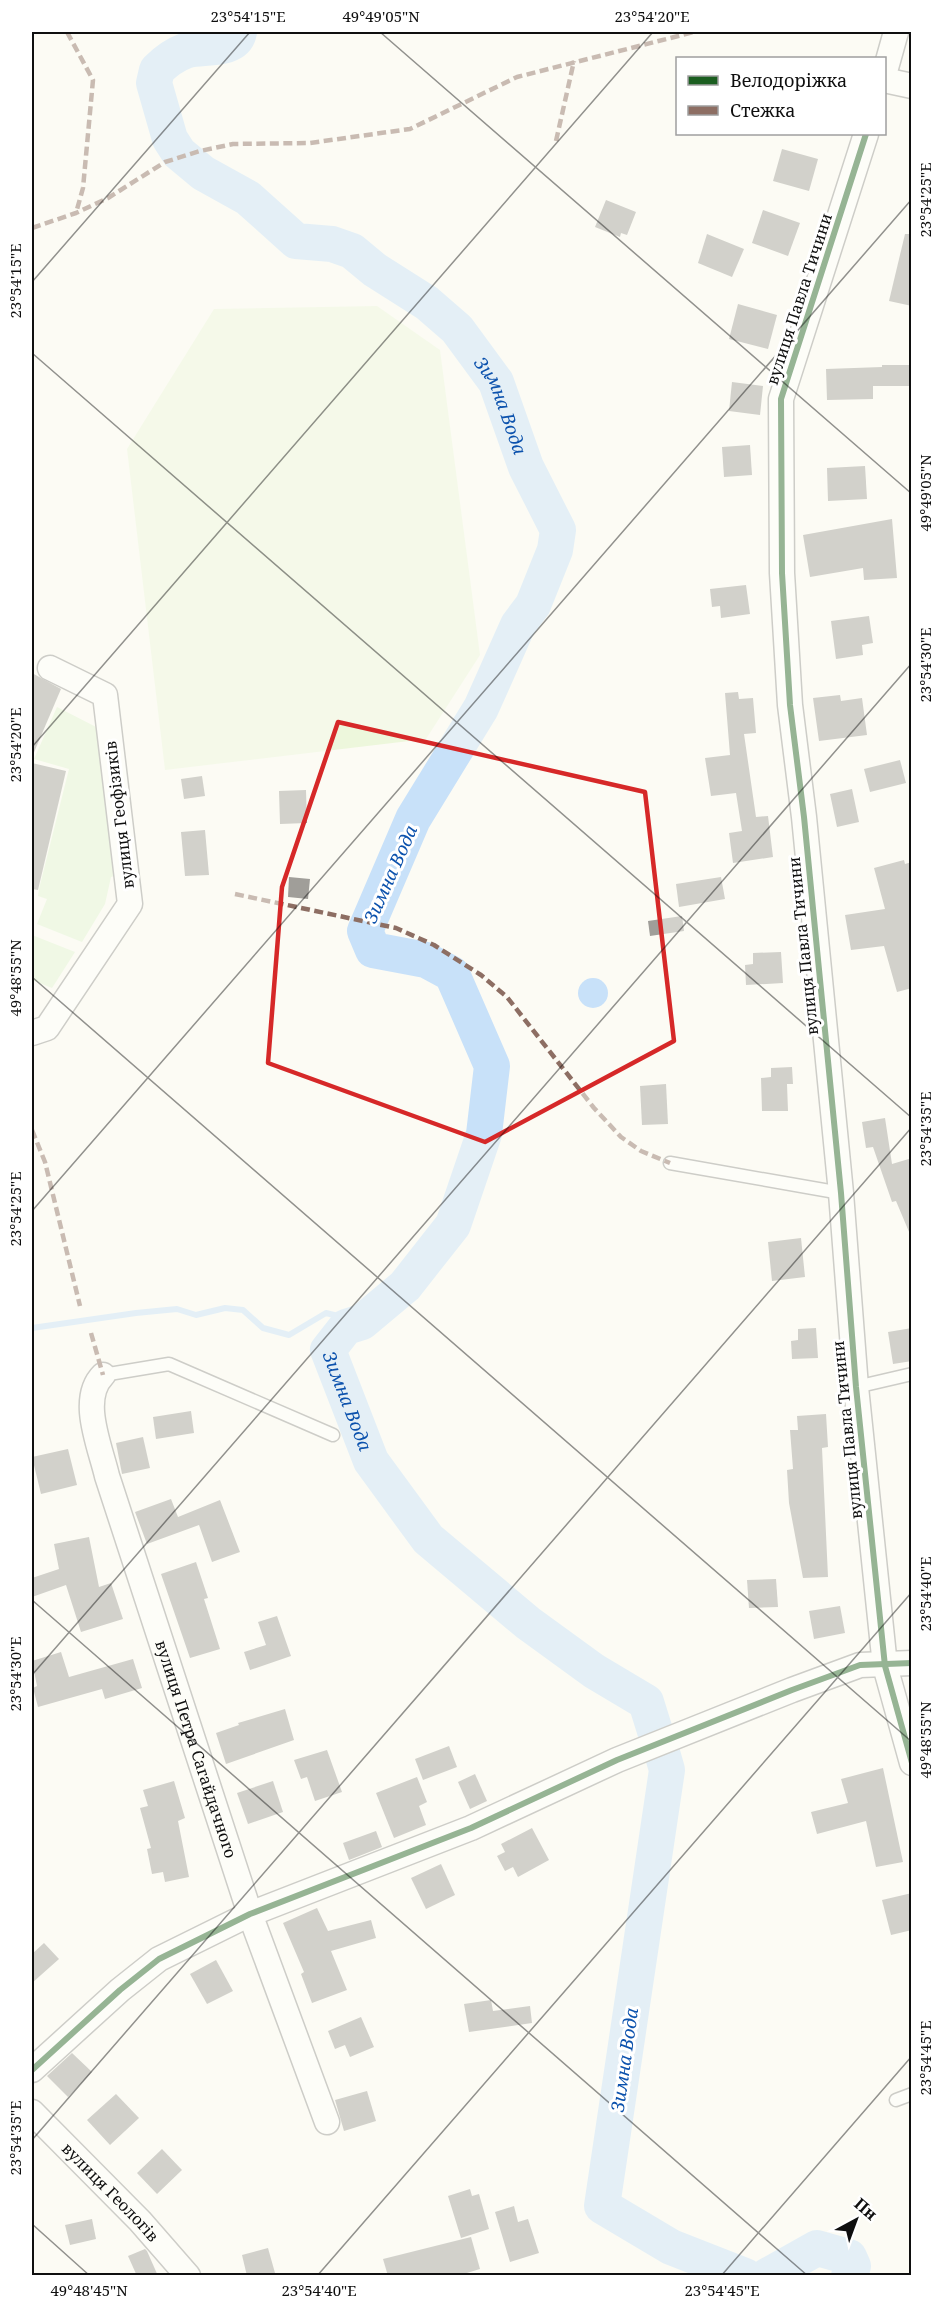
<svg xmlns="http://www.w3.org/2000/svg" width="943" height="2307" viewBox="0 0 943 2307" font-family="'Noto Serif',serif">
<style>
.green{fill:#e2f4d2}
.pitch{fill:#edf7dc}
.water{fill:#c8e1f9}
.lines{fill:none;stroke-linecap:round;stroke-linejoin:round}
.stream{stroke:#c8e1f9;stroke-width:6}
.river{stroke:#c8e1f9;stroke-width:36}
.building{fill:#a09e99}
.lane-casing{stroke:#969592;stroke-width:15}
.street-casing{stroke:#969592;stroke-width:27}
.lane{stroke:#fffefd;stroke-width:12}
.street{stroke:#fffefd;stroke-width:24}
.quiet{stroke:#8d6e63;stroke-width:4.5;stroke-dasharray:9 4.5;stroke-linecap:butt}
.cycleway-casing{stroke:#fff;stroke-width:10}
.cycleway{stroke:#1b5e20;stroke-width:6}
.marked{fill:none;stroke:#d62828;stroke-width:4.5;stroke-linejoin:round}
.ticks{fill:none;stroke:#0f0f0f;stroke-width:1.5;stroke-opacity:0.45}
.labels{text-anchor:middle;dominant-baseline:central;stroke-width:6;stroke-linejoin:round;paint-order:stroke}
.street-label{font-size:16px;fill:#0f0f0f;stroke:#fff}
.water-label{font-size:18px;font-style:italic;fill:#0c52ad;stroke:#fff}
.neatline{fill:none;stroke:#0f0f0f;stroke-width:2}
.ticks-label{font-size:15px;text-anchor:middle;fill:#0f0f0f}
</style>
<rect width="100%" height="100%" fill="#fcfbf4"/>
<!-- green -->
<g class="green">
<path d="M 57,707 L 102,730 L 118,875 L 111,877 L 105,904 L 82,942 L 37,924 L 47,899 L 38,896 L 39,889 L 69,769 L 34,759 Z"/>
<path d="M 32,935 L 75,952 L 52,988 L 32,980 Z"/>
</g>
<!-- pitch -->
<path class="pitch" d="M 377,306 L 440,350 L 480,655 L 426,739 L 165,770 L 127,449 L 214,309 Z"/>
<!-- water -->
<circle class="water" cx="593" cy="993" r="15"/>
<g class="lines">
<!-- stream -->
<path class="stream" d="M 32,1328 L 136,1313 L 177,1309 L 196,1315 L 225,1308 L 243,1310 L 263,1328 L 289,1335 L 326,1313 L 362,1322"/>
<!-- river -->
<g class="river">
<path id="s1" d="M 239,32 C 235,53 200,45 185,51 C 174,55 165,62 157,70 L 154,83 L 170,139 L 179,153 L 203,173 L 248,198 L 296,241 L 332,244 L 352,251 L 375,270 L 427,303 L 457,329 L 496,382 L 526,467 L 558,530 L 555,550 L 533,605 L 518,625 L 481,708 L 413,819 L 365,931 L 373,950 L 426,960 L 452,974 L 492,1066 L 484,1134 L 453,1225 L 405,1286 L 362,1322 L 346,1327 L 328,1350 L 371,1461 L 428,1539 L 528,1623 L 594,1671 L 646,1702 L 655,1731"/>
<path d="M 663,1756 L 667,1770 L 602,2206 L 671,2247 L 745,2276"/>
<path d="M 767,2276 L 817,2248 L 849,2257 L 853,2266 L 849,2276"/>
</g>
</g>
<!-- building -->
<g class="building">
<path d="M 782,149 L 818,159 L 809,191 L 773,181 Z"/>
<path d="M 606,200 L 636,212 L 627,235 L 621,233 L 620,237 L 595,227 Z"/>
<path d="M 763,210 L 800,223 L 788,256 L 752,243 Z"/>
<path d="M 707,234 L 744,249 L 732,277 L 698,263 Z"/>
<path d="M 905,234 L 912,234 L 912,306 L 889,301 Z"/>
<path d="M 738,304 L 777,315 L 768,349 L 729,339 Z"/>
<path d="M 882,365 L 912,365 L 912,386 L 873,386 L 873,399 L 827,400 L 826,369 L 882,367 Z"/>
<path d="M 732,382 L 763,386 L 760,415 L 729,411 Z"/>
<path d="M 750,445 L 752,475 L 724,477 L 722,447 Z"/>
<path d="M 865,466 L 867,499 L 828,501 L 827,468 Z"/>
<path d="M 892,519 L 897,578 L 864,580 L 863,568 L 810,577 L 803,535 Z"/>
<path d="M 746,585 L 750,614 L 721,618 L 720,606 L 712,607 L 710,589 Z"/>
<path d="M 869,616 L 873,643 L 862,645 L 863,655 L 836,659 L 831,621 Z"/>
<path d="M 32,673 L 61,689 L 32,757 Z"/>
<path d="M 738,692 L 739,699 L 753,698 L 756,733 L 744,734 L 756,817 L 768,816 L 773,857 L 733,863 L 729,833 L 742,831 L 736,793 L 711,796 L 705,758 L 730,755 L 725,693 Z"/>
<path d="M 840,695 L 841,701 L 862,698 L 867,735 L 819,741 L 813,698 Z"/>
<path d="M 900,760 L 906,783 L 870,792 L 864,769 Z"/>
<path d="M 32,763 L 66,771 L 38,890 L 32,889 Z"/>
<path d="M 202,776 L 205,796 L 184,799 L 181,779 Z"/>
<path d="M 852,789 L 859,822 L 837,827 L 830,794 Z"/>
<path d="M 306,790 L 307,823 L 280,824 L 279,791 Z"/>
<path d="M 205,830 L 209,875 L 185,876 L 181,832 Z"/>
<path d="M 904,860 L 905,864 L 912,862 L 912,988 L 897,992 L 884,946 L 851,950 L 845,915 L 885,909 L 874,868 Z"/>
<path d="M 289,877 L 310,879 L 308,899 L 288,897 Z"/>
<path d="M 721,877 L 725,899 L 679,907 L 676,884 Z"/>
<path d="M 682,916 L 684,931 L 650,936 L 648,921 Z"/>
<path d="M 781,952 L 783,983 L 746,985 L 745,965 L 753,964 L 753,953 Z"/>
<path d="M 792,1067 L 793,1084 L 787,1084 L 788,1111 L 762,1111 L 761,1078 L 771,1077 L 771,1068 Z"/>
<path d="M 666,1084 L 668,1124 L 642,1125 L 640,1086 Z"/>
<path d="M 885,1118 L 892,1164 L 912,1158 L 912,1239 L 896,1201 L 892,1202 L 873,1147 L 866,1148 L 862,1122 Z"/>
<path d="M 801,1238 L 805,1277 L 772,1281 L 768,1242 Z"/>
<path d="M 816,1328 L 818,1358 L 792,1359 L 791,1341 L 798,1340 L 798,1329 Z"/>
<path d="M 912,1328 L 912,1361 L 893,1364 L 888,1332 Z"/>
<path d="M 191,1411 L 194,1433 L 156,1439 L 153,1417 Z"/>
<path d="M 826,1414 L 828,1447 L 822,1448 L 828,1577 L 803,1578 L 789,1503 L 787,1470 L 793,1469 L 790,1430 L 798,1430 L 797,1416 Z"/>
<path d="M 143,1437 L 150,1468 L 122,1474 L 116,1443 Z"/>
<path d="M 68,1449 L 77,1485 L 41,1494 L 32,1457 Z"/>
<path d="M 171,1499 L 178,1517 L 220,1500 L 240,1552 L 212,1562 L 199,1525 L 147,1544 L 135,1512 Z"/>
<path d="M 89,1537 L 99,1587 L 111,1583 L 123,1619 L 81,1632 L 66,1585 L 32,1597 L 32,1578 L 59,1569 L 54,1544 Z"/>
<path d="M 196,1562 L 208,1598 L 204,1599 L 220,1649 L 190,1658 L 161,1574 Z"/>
<path d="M 776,1579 L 778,1607 L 749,1608 L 747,1580 Z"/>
<path d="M 840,1606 L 845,1633 L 814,1639 L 809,1611 Z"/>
<path d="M 277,1616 L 291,1656 L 250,1670 L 244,1652 L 266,1645 L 258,1622 Z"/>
<path d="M 61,1652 L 69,1677 L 133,1659 L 142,1688 L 105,1699 L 102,1689 L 38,1707 L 33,1688 L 37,1686 L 32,1661 Z"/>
<path d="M 285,1709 L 294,1740 L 226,1764 L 216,1733 L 239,1725 L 238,1723 Z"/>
<path d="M 449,1746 L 457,1767 L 423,1780 L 415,1759 Z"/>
<path d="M 327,1750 L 342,1792 L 315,1801 L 307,1777 L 301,1779 L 294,1760 Z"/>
<path d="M 883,1768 L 903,1862 L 876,1867 L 866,1821 L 817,1834 L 811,1812 L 848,1803 L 841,1779 Z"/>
<path d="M 475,1774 L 487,1801 L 470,1809 L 458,1782 Z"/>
<path d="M 417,1777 L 427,1802 L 419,1806 L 426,1825 L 394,1838 L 376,1793 Z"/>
<path d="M 174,1781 L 185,1818 L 178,1821 L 189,1877 L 165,1882 L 163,1872 L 152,1874 L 147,1849 L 151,1848 L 140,1808 L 148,1806 L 143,1790 Z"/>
<path d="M 273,1781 L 283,1812 L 248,1824 L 237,1793 Z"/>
<path d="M 532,1828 L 549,1860 L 518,1877 L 513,1867 L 505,1871 L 497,1856 L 505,1852 L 501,1844 Z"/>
<path d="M 376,1831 L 382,1847 L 349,1860 L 343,1843 Z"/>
<path d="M 441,1864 L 455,1895 L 426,1909 L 411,1878 Z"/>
<path d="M 912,1893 L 912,1930 L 891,1935 L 882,1900 Z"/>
<path d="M 317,1908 L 328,1931 L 371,1920 L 376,1938 L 331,1951 L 347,1990 L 312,2003 L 301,1974 L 304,1972 L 283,1923 Z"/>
<path d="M 44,1943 L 59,1959 L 32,1983 L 32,1954 Z"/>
<path d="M 216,1960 L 233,1991 L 207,2004 L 190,1974 Z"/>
<path d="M 491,2000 L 493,2011 L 530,2006 L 532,2023 L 469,2032 L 464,2004 Z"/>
<path d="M 361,2017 L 374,2047 L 350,2057 L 345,2045 L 335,2049 L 328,2031 Z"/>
<path d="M 72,2053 L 92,2072 L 68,2097 L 47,2076 Z"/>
<path d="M 367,2091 L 376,2121 L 344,2131 L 335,2100 Z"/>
<path d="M 116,2094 L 139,2118 L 110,2145 L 87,2120 Z"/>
<path d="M 162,2149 L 182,2170 L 157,2194 L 137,2173 Z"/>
<path d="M 470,2189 L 472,2196 L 479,2194 L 489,2229 L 461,2238 L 448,2196 Z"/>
<path d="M 514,2206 L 518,2222 L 528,2219 L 539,2253 L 510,2262 L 495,2212 Z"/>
<path d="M 92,2219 L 96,2239 L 70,2245 L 65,2225 Z"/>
<path d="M 471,2237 L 480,2269 L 457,2276 L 388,2276 L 383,2259 Z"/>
<path d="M 268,2248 L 275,2273 L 247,2276 L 242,2255 Z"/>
<path d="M 145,2249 L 147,2251 L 158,2276 L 137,2276 L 128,2256 Z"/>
</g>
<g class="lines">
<defs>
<g id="lane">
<path d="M 670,1163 L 841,1193"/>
<path d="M 103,1375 L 169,1364 L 333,1435"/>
<path d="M 856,1387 L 912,1374"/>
<path d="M 896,2100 L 912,2094"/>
</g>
<g id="street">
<path d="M 884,75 L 896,32"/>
<path d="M 884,80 L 912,86"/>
<path d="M 866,134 L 781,399 L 782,573 L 790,705 L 804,817 L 841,1193 L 856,1387 L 885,1666 L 912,1763"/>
<path d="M 32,1033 L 47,1028 L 130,904 L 105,695 L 50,668"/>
<path id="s2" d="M 103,1375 C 79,1399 100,1446 107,1476 L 250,1914 L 327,2122"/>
<path d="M 32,2070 L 120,1990 L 159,1959 L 250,1914 L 471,1828 L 617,1760 L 792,1690 L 860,1665 L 912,1663"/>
<path id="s3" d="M 32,2112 L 140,2221 L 188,2276"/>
</g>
</defs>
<!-- lane casing -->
<use href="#lane" class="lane-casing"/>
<!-- street casing -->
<use href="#street" class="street-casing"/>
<!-- lane -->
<use href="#lane" class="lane"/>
<!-- street -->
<use href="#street" class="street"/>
<!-- quiet -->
<g class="quiet">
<path d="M 67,32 L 93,80 L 83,188 L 76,213"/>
<path d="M 556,141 L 574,61"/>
<path d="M 32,228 L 76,213 L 108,198 L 165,162 L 200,151 L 233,144 L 310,143 L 410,129 L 517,77 L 694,32"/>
<path d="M 235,894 L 396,928 L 434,945 L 481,975 L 507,997 L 594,1108 L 621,1137 L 641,1151 L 670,1163"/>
<path d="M 32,1130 L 45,1162 L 80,1306"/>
<path d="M 91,1333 L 103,1375"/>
</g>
<defs>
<g id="cycleway">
<path d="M 866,134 L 781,399 L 782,573 L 790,705 L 804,817 L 841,1193 L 856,1387 L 885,1666 L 912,1763"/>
<path d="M 32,2070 L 120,1990 L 159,1959 L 250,1914 L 471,1828 L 617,1760 L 792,1690 L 860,1665 L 912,1663"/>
</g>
</defs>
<!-- cycleway casing -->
<use href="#cycleway" class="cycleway-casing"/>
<!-- cycleway -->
<use href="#cycleway" class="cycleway"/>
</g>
<!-- marked area -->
<path d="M0 0H943V2307H0ZM 338,722 L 645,792 L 674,1041 L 485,1142 L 268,1063 L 282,887 Z" fill="#fcfbf4" fill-opacity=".55" fill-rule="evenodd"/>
<path class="marked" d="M 338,722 L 645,792 L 674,1041 L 485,1142 L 268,1063 L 282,887 Z"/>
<!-- ticks -->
<path class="ticks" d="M 380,32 L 912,494M 32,282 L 250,32M 32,353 L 912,1118M 32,747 L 653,32M 32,977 L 912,1742M 32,1211 L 912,199M 32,1600 L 808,2276M 32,1675 L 912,663M 32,2140 L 912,1127M 32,2224 L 90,2276M 317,2276 L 912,1592M 721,2276 L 912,2056"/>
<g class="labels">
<!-- street labels -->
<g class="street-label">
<text transform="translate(799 299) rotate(-72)">вулиця Павла Тичини</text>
<text transform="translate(119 815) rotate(-97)">вулиця Геофізиків</text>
<text transform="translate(803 946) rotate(-96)">вулиця Павла Тичини</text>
<text transform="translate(847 1430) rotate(-96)">вулиця Павла Тичини</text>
<text stroke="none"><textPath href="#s2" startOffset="393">вулиця Петра Сагайдачного</textPath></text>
<text stroke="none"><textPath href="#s3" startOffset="112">вулиця Геологів</textPath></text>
</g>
<!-- water labels -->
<g class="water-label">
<text stroke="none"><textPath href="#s1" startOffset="608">Зимна Вода</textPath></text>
<text transform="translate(390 874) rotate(-66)">Зимна Вода</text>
<text stroke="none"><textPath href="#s1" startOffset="1796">Зимна Вода</textPath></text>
<text transform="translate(624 2060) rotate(-82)">Зимна Вода</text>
</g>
</g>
<!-- border -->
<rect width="943" height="2307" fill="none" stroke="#ffffff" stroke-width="66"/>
<!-- legend -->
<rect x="676" y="57" width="210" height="78" fill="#ffffff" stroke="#9f9f9f" stroke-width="1.5"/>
<rect x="688" y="76" width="30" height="9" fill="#1b5e20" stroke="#9f9f9f" stroke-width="1.5"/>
<text x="730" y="87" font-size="18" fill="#0f0f0f">Велодоріжка</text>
<rect x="688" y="106" width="30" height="9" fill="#8d6e63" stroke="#9f9f9f" stroke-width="1.5"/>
<text x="730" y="117" font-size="18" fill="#0f0f0f">Стежка</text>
<!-- north arrow -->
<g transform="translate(856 2220) rotate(41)" stroke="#ffffff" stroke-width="4.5" paint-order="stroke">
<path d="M0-4.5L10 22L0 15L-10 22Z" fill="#0f0f0f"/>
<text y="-9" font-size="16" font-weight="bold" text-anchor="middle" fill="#0f0f0f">Пн</text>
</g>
<rect x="33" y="33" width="877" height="2241" class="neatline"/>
<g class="ticks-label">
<text x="248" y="22">23°54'15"E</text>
<text x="381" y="22">49°49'05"N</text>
<text x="652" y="22">23°54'20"E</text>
<text transform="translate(926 200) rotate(-90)" y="5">23°54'25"E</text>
<text transform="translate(16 281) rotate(-90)" y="5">23°54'15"E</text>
<text transform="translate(926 493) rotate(-90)" y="5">49°49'05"N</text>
<text transform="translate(926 665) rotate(-90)" y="5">23°54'30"E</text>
<text transform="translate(16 745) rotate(-90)" y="5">23°54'20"E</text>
<text transform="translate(16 978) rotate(-90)" y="5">49°48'55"N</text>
<text transform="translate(926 1129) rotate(-90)" y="5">23°54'35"E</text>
<text transform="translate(16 1209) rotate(-90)" y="5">23°54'25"E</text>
<text transform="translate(926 1594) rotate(-90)" y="5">23°54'40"E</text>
<text transform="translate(16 1674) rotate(-90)" y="5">23°54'30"E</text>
<text transform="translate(926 1740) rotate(-90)" y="5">49°48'55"N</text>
<text transform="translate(926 2058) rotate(-90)" y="5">23°54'45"E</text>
<text transform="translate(16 2138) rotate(-90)" y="5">23°54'35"E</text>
<text x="89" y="2296">49°48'45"N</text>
<text x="319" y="2296">23°54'40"E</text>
<text x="722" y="2296">23°54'45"E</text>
</g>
</svg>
